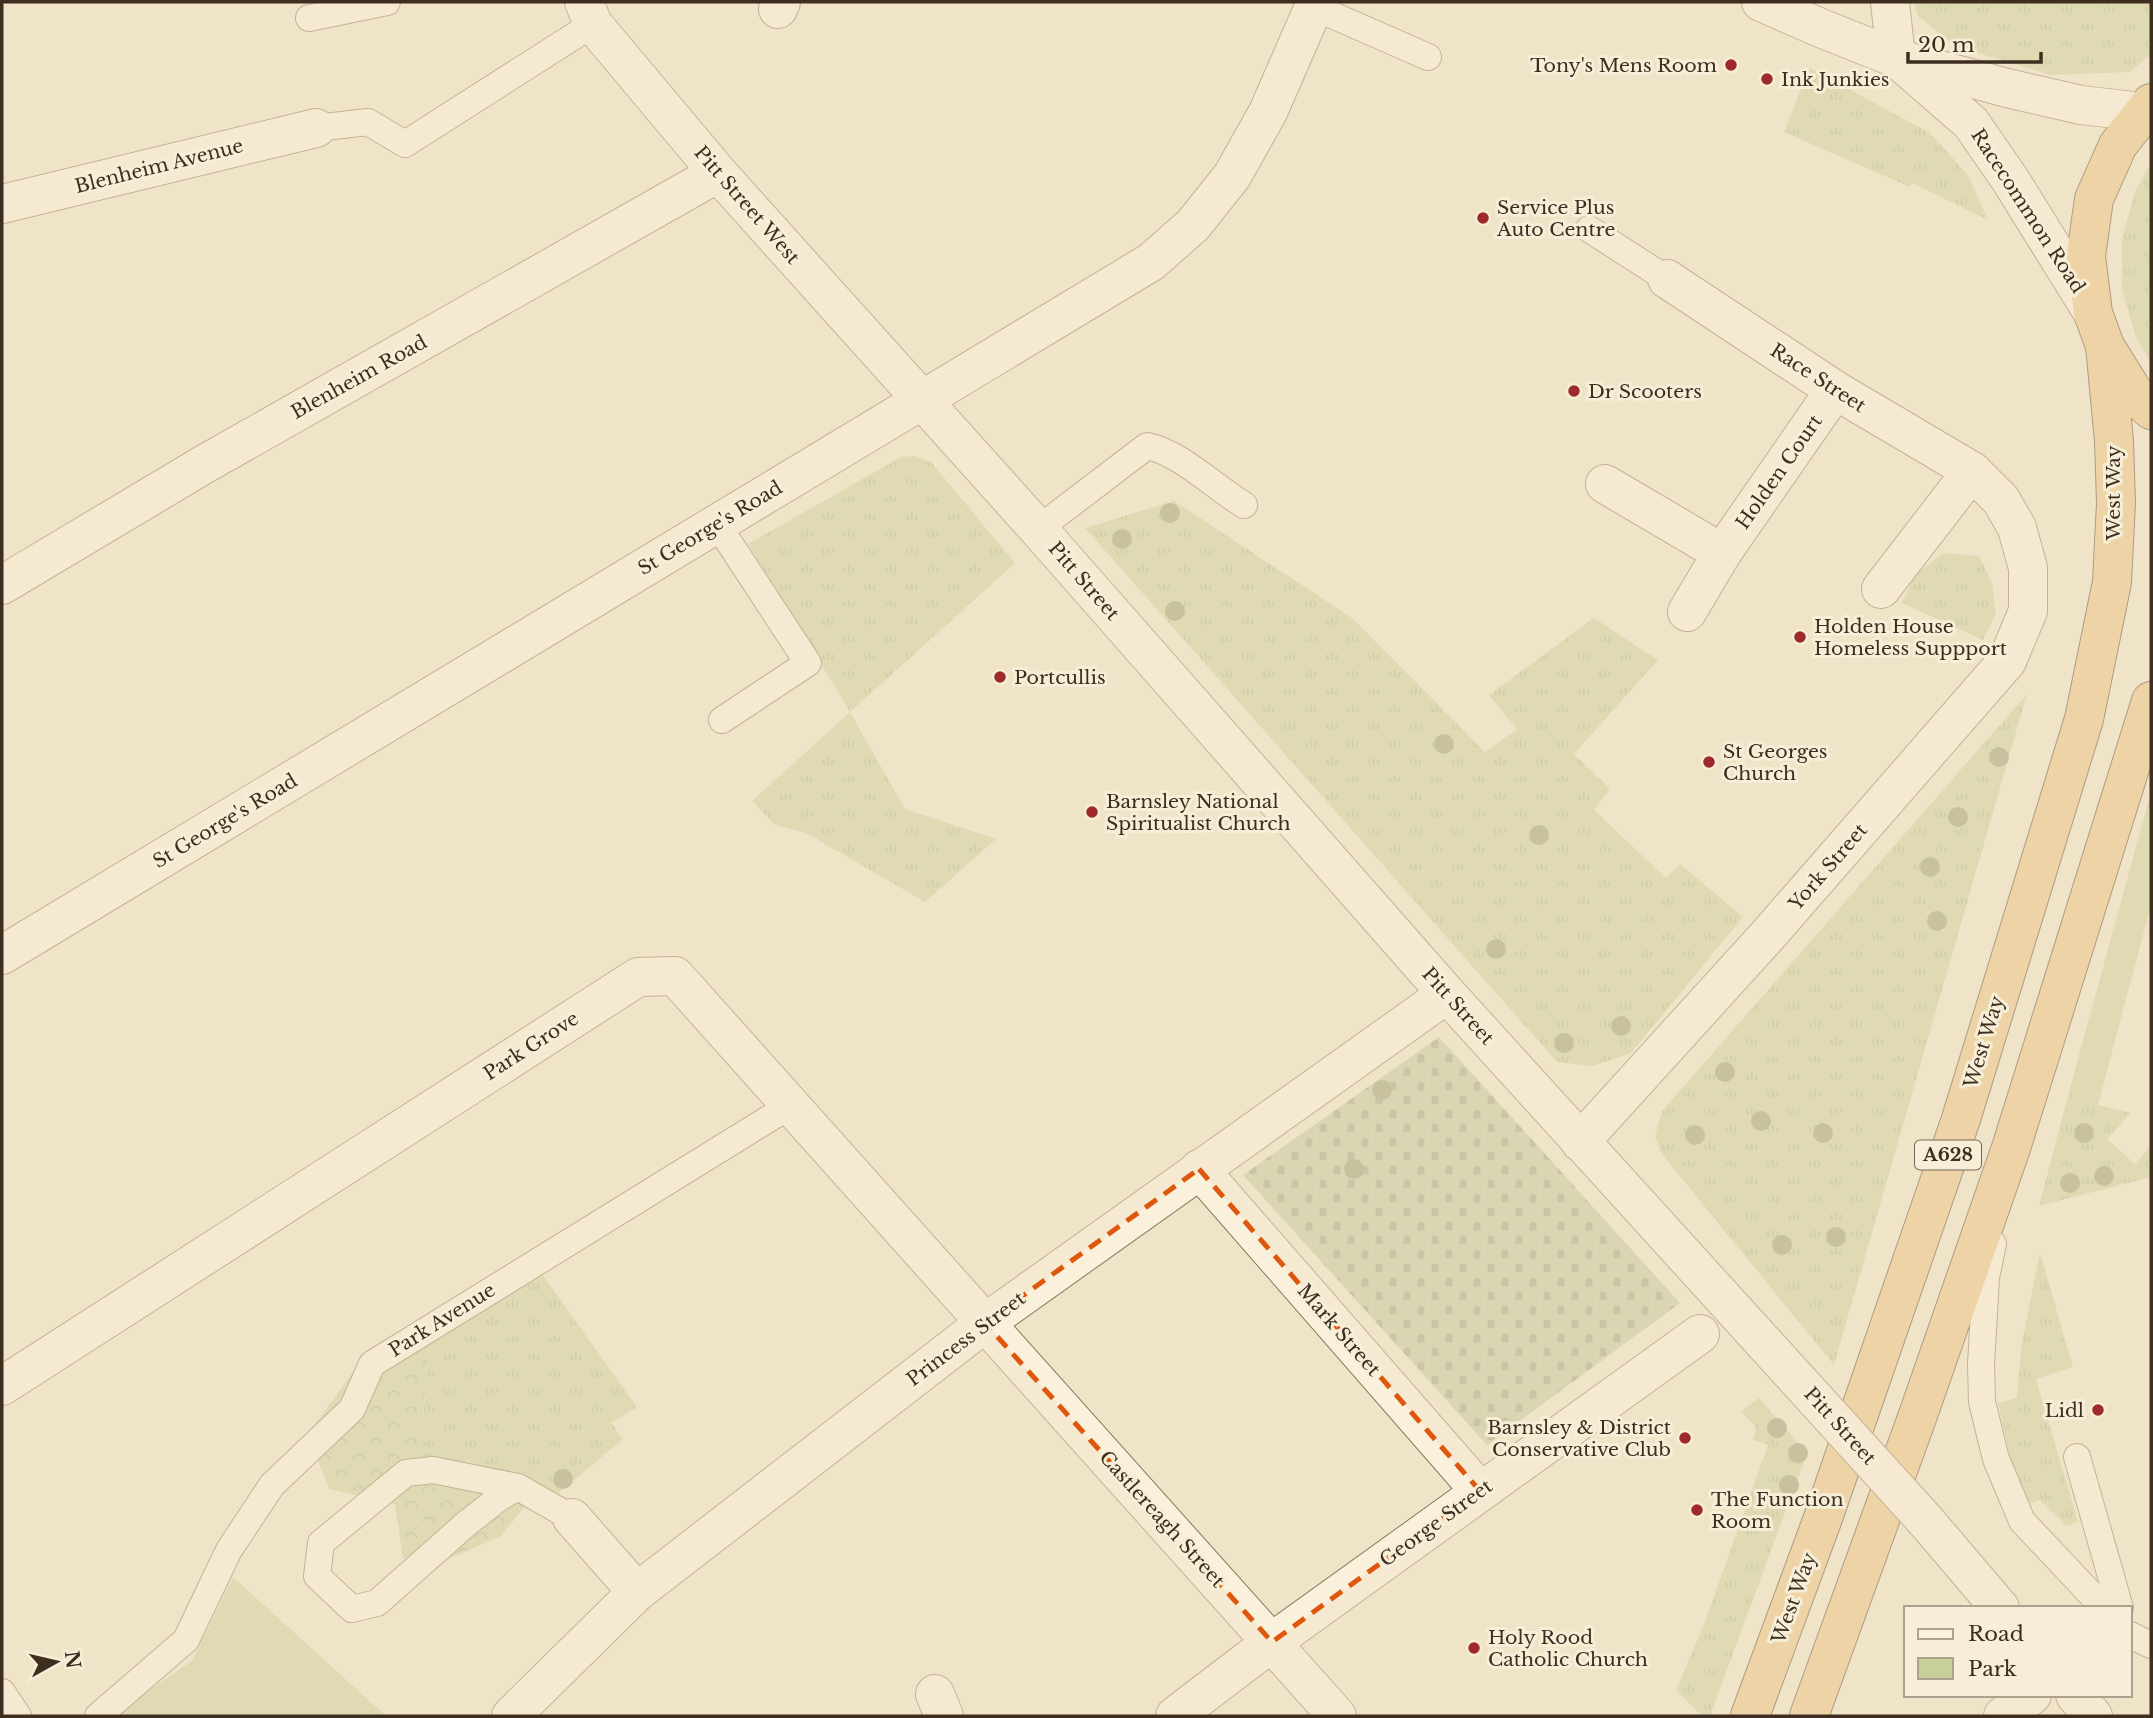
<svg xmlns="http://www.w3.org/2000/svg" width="2153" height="1718" viewBox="0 0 2153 1718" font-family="'Libre Baskerville',serif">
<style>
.grass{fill:url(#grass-tufts)}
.forest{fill:url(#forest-crowns)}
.cemetery{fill:url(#cemetery-stones)}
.green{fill:#c9cf9b}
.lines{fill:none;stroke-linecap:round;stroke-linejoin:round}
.service-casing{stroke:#8d765c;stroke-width:28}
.minor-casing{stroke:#8d765c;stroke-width:40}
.tertiary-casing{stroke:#8d765c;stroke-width:40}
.trunk-casing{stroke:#5b4430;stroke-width:40}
.service{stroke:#faf1dc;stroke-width:26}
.minor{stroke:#faf1dc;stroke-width:38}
.tertiary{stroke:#faf1dc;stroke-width:38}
.trunk{stroke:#eabe7c;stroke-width:38}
.minor-bridge-casing{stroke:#8d765c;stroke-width:40;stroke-linecap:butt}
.minor-bridge{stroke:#faf1dc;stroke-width:38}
.tree{fill:#96986f}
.marked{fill:none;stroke:#df570d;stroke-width:5;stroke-dasharray:14 9;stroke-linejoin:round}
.poi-dot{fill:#9e2a2b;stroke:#f7eed8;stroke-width:2.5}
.labels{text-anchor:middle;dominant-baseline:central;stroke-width:6;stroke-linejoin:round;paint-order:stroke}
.shield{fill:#f7eed8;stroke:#756857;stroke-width:2}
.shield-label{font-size:18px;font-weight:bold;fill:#3d2e20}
.poi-label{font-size:19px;fill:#3d2e20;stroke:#f7eed8;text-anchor:start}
.street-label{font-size:19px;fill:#3d2e20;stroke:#f7eed8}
</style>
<defs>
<pattern id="grass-tufts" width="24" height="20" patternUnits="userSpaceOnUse" patternTransform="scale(1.75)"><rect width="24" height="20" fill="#c9cf9b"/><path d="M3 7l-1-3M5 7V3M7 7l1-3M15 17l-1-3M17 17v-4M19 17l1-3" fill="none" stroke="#aeb285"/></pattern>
<pattern id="forest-crowns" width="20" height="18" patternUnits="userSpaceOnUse" patternTransform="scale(1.75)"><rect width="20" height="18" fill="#c9cf9b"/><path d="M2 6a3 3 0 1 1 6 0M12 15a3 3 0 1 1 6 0" fill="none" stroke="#aeb285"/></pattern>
<pattern id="cemetery-stones" width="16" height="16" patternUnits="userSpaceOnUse" patternTransform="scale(1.75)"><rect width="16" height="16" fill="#bfc49a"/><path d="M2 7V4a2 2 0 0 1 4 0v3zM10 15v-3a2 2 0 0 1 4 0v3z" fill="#9ca07d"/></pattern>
</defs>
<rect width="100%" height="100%" fill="#f0e4c8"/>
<!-- grass -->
<g class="grass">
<path d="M 1914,2 L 2151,2 L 2151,54 L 2130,72 L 2051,75 L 1955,46 L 1918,16 Z"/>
<path d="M 1810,68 L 1930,133 L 1968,175 L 1988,220 L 1912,183 L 1910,187 L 1784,132 Z"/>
<path d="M 2151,164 L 2151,363 L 2136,338 L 2122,289 L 2122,239 L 2135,191 Z"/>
<path d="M 915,456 L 931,462 L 1015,563 L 850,712 L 905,809 L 996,839 L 925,902 L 806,833 L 775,825 L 752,801 L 850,712 L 748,544 L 901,457 Z"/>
<path d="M 1174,501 L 1352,618 L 1485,752 L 1517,729 L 1489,695 L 1594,618 L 1658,660 L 1574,754 L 1610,789 L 1594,810 L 1666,878 L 1680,864 L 1743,917 L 1631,1053 L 1593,1066 L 1557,1062 L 1085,528 Z"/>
<path d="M 1943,553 L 1979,556 L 1992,583 L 1996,614 L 1983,640 L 1902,603 L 1915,574 Z"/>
<path d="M 2027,694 L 1834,1365 L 1661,1153 L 1655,1136 L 1662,1111 Z"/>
<path d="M 2070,1088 L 2098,1105 L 2131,1113 L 2107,1139 L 2135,1164 L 2151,1146 L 2151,1177 L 2039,1206 Z"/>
<path d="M 2040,1252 L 2073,1367 L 2036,1379 L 2078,1522 L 2066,1526 L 2040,1500 L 2028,1504 L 2013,1469 L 1998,1403 L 2017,1398 L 2021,1348 Z"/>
<path d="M 542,1274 L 637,1407 L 611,1423 L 623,1439 L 559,1493 L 421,1445 L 429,1341 Z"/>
<path d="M 1759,1398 L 1807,1453 L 1710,1716 L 1702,1716 L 1676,1690 L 1703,1627 L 1768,1445 L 1753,1440 L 1756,1427 L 1741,1412 Z"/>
</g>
<!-- forest -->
<path class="forest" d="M 429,1341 L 421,1445 L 467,1461 L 476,1486 L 528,1503 L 501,1536 L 446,1560 L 403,1558 L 395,1504 L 329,1489 L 308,1434 L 366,1354 Z"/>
<!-- cemetery -->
<path class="cemetery" d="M 1439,1037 L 1680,1303 L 1487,1445 L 1243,1175 Z"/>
<!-- green -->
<g class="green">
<path d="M 2151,792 L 2151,905 L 2098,1105 L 2070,1088 Z"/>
<path d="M 233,1577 L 386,1716 L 111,1716 L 192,1661 Z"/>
</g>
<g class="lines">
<defs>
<g id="service">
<path d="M 1314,7 L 1428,57"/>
<path d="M 309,18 L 387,2"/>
<path d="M 316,128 L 368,122 L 405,144 L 593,24"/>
<path d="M 1589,229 L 1667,279"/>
<path d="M 717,524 L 808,663 L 722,720"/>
<path d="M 1038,529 L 1147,446 C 1181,453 1214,487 1244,505"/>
<path d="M 1993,1244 L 1986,1278 L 1981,1364 L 1982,1402 L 1996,1459 L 2022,1521 L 2104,1608"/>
<path d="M 2077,1457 L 2120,1608"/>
<path d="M 518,1487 L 433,1470 L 406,1473 L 321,1543 L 317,1576 L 352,1609 L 377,1603 L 466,1524 L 499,1498 L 518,1487 L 572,1518"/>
<path d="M 2130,1635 L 2151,1645"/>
<path d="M 2,1692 L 18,1716"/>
<path d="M 98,1716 L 186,1640 L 229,1550 L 272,1485 L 352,1409 L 372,1364 L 791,1105"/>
</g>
<g id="minor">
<path d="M 584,2 L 593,24 L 718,173 L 1038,529 L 1447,994 L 1755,1333"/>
<path d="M 1890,2 L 1896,58"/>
<path d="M 778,9 L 781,2"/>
<path d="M 2,204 L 316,128"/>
<path d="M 1605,484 L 1722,553"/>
<path d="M 2,585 L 203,465 L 718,173"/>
<path d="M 1881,589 L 1972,471"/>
<path d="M 1687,612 L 1722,553 L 1835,390"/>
<path d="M 2,955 L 1151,262 L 1193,225 L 1232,176 L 1268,112 L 1316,2"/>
<path d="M 1580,1142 L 1768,935 L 2007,661 L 2028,611 L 2028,568 L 2017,528 L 2001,500 L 1972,471 L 1835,390 L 1667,279"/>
<path d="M 1199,1169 L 1480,1491"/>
<path d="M 2,1386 L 638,977 L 675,976 L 1337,1716"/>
<path d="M 572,1518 L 637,1592"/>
<path d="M 1925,1520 L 2000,1608"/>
<path d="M 935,1694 L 944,1716"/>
<path d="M 2075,1695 L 2093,1716"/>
<path d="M 511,1716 L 637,1592 L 985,1323 L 1447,994"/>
<path d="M 1175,1716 L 1272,1642 L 1700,1334"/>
<path d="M 2003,1716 L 2032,1695"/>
</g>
<g id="tertiary">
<path d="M 1761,2 L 1823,29 L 1896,58 L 2007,88 L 2081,105 L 2142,112"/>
<path d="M 1903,64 L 1971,123 L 2011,181 L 2093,313"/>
</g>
<g id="trunk">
<path d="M 2151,103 L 2118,145 L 2094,199 L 2086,256 L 2093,313 L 2105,346 L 2136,396 L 2151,410"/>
<path d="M 1750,1716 L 1823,1518 L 1961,1119 L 2084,719 L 2112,582 L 2116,503 L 2114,441 L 2105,346"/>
<path d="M 1809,1716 L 1918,1415 L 2011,1148 L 2151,701"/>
</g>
</defs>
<!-- service casing -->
<use href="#service" class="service-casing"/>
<!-- minor casing -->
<use href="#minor" class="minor-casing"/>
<!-- tertiary casing -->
<use href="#tertiary" class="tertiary-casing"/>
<!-- trunk casing -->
<use href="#trunk" class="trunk-casing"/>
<!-- service -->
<use href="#service" class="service"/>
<!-- minor -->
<use href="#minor" class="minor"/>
<!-- tertiary -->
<use href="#tertiary" class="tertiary"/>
<!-- trunk -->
<use href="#trunk" class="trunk"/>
<defs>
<path id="minor-bridge" d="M 1755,1333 L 1925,1520"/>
</defs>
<!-- minor-bridge casing -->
<use href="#minor-bridge" class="minor-bridge-casing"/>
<!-- minor-bridge -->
<use href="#minor-bridge" class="minor-bridge"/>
</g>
<!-- trees -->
<g class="tree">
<circle cx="1170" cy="513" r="10"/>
<circle cx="1122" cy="539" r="10"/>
<circle cx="1175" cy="611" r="10"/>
<circle cx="1444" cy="744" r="10"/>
<circle cx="1999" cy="757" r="10"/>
<circle cx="1958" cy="817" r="10"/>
<circle cx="1539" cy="835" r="10"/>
<circle cx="1930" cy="867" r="10"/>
<circle cx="1937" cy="921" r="10"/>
<circle cx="1496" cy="949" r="10"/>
<circle cx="1621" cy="1026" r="10"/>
<circle cx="1564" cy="1043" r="10"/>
<circle cx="1725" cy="1072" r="10"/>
<circle cx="1382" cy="1090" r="10"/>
<circle cx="1761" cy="1121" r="10"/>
<circle cx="1823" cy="1133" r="10"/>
<circle cx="2084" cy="1133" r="10"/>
<circle cx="1695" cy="1135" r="10"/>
<circle cx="1354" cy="1169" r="10"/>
<circle cx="2104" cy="1176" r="10"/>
<circle cx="2070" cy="1183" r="10"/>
<circle cx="1836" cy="1237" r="10"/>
<circle cx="1782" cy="1245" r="10"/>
<circle cx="1777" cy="1428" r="10"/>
<circle cx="1798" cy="1453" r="10"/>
<circle cx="563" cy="1479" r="10"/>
<circle cx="1789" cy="1485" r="10"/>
</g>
<!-- marked area -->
<path d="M0 0H2153V1718H0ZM 1199,1169 L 1480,1491 L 1272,1642 L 985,1323 Z" fill="#f0e4c8" fill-opacity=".55" fill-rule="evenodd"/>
<path class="marked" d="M 1199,1169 L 1480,1491 L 1272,1642 L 985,1323 Z"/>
<!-- markers -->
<g class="poi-dot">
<circle cx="1731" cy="65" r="7"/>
<circle cx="1767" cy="79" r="7"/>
<circle cx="1483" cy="218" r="7"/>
<circle cx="1574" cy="391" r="7"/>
<circle cx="1800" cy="637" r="7"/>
<circle cx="1000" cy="677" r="7"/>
<circle cx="1709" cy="762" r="7"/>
<circle cx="1092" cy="812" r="7"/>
<circle cx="2098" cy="1410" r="7"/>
<circle cx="1685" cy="1438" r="7"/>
<circle cx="1697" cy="1510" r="7"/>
<circle cx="1474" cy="1648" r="7"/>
</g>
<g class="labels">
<!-- shield labels -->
<rect class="shield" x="1915" y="1140.5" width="66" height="29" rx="5"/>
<g class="shield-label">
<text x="1948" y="1155">A628</text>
</g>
<!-- poi labels -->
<g class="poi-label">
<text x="1717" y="65" text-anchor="end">Tony's Mens Room</text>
<text x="1781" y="79">Ink Junkies</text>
<text x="1497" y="207">Service Plus<tspan x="1497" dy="22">Auto Centre</tspan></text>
<text x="1588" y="391">Dr Scooters</text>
<text x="1814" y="626">Holden House<tspan x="1814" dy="22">Homeless Suppport</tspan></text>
<text x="1014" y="677">Portcullis</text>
<text x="1723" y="751">St Georges<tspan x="1723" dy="22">Church</tspan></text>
<text x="1106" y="801">Barnsley National<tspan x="1106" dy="22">Spiritualist Church</tspan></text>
<text x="2084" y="1410" text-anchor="end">Lidl</text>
<text x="1671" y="1427" text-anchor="end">Barnsley &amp; District<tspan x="1671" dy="22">Conservative Club</tspan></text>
<text x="1711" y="1499">The Function<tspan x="1711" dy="22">Room</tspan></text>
<text x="1488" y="1637">Holy Rood<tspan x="1488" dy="22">Catholic Church</tspan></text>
</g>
<!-- street labels -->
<g class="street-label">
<text transform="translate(159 166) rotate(-14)">Blenheim Avenue</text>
<text transform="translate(747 205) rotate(49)">Pitt Street West</text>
<text transform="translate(2028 211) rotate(57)">Racecommon Road</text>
<text transform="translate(359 377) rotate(-29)">Blenheim Road</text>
<text transform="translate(1818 378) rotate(33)">Race Street</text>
<text transform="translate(1779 472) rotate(-55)">Holden Court</text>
<text transform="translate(2113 493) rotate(-90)">West Way</text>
<text transform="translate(710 528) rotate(-31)">St George's Road</text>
<text transform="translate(1084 581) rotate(49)">Pitt Street</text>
<text transform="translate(225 821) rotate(-31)">St George's Road</text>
<text transform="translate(1828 867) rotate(-49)">York Street</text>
<text transform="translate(1458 1006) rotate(48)">Pitt Street</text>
<text transform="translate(1984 1042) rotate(-73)">West Way</text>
<text transform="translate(531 1046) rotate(-33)">Park Grove</text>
<text transform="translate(442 1320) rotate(-32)">Park Avenue</text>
<text transform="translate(1339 1330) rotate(49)">Mark Street</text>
<text transform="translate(966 1339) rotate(-37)">Princess Street</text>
<text transform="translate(1840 1426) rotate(48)">Pitt Street</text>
<text transform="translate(1162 1519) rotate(48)">Castlereagh Street</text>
<text transform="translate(1436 1523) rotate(-36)">George Street</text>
<text transform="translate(1794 1598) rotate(-70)">West Way</text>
</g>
</g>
<!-- border -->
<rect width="2153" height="1718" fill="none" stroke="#3d2e20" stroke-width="7"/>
<!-- legend -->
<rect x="1904" y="1606" width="228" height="91" fill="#f7eed8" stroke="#ada18e" stroke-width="2"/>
<rect x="1918" y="1629" width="35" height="10" fill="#faf1dc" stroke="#ada18e" stroke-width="2"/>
<text x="1968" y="1641" font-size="21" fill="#3d2e20">Road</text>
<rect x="1918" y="1658" width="35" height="21" fill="#c9cf9b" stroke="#ada18e" stroke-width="2"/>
<text x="1968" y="1676" font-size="21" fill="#3d2e20">Park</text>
<!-- north arrow -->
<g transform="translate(56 1662) rotate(82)" stroke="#f7eed8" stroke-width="5" paint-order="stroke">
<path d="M0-5L12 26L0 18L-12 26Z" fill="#3d2e20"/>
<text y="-10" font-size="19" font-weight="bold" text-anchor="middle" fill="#3d2e20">N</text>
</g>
<!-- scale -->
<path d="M1908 52v10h133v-10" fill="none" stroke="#3d2e20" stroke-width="3.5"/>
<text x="1918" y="52" font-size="21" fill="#3d2e20" stroke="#f7eed8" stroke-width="5" paint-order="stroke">20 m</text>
</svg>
